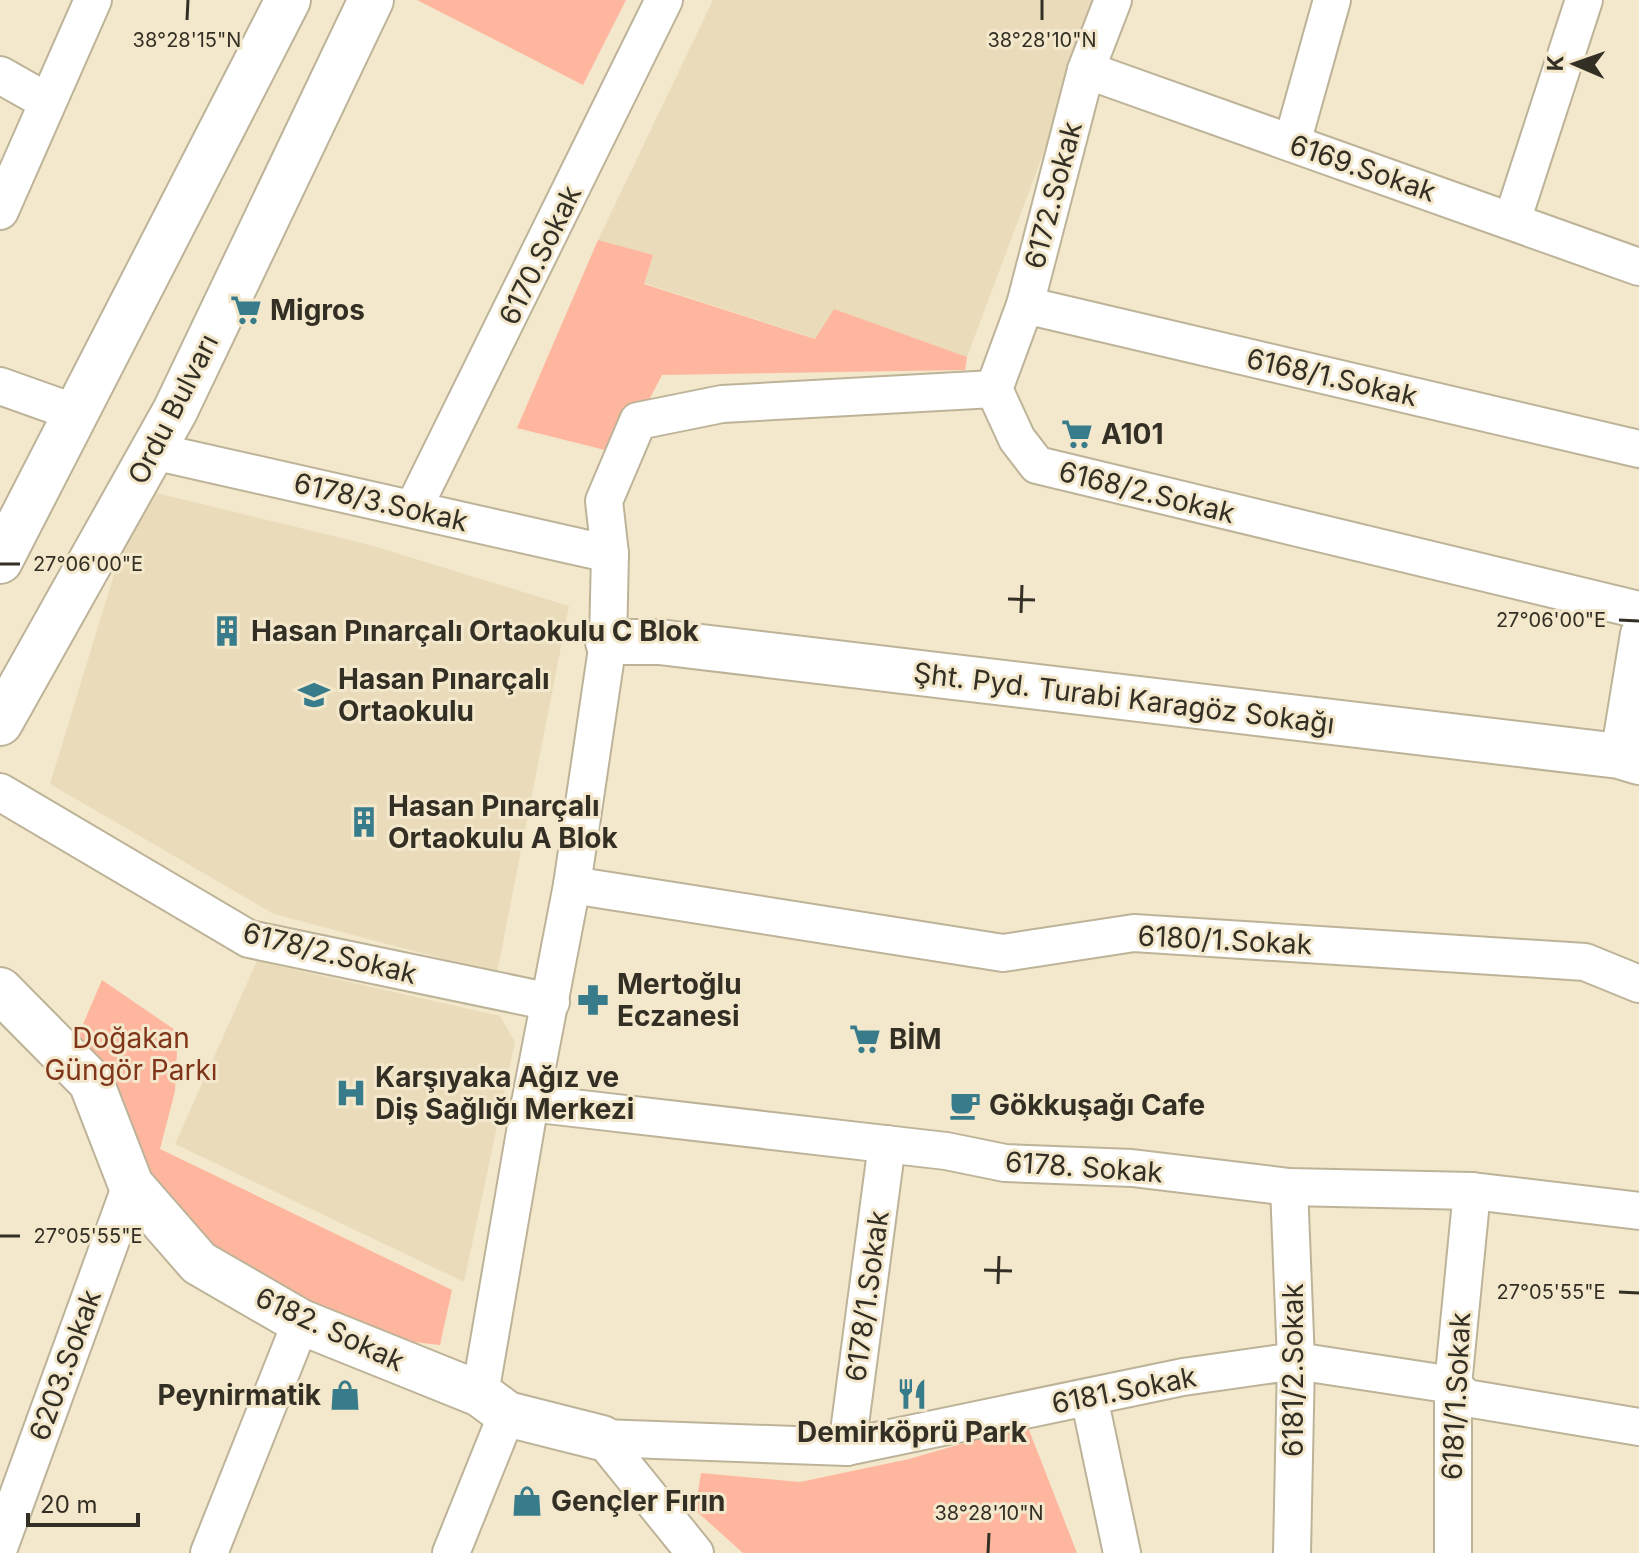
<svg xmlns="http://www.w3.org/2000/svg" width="1639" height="1553" viewBox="0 0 1639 1553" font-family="Inter,sans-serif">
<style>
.built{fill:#eadcba}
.green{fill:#ffb69e}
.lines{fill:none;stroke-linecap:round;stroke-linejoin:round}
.minor-casing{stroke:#bdb398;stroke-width:40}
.tertiary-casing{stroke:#bdb398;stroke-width:48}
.secondary-casing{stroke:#bdb398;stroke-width:48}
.minor{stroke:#fff;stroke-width:36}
.tertiary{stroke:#fff;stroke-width:44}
.secondary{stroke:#fff;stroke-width:44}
.ticks{fill:none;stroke:#332f24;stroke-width:3}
.labels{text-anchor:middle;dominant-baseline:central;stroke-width:6;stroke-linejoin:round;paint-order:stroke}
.street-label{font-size:28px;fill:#332f24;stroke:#f3e8cc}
.poi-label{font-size:28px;font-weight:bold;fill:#332f24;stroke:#f3e8cc;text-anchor:start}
.park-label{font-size:28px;fill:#80351a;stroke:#f3e8cc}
.ticks-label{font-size:20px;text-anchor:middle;fill:#332f24;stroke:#f3e8cc;stroke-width:6;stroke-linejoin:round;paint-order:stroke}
</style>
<rect width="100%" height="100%" fill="#f3e8cc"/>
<!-- built -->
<g class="built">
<path d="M 713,0 L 1101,0 L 967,357 L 835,310 L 816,339 L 644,283 L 598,240 Z"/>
<path d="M 140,489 L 370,545 L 569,606 L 497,973 L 274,914 L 50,784 Z"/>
<path d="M 257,961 L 500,1016 L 515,1042 L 464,1282 L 175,1144 Z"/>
</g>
<!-- green -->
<g class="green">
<path d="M 417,0 L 626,0 L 583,85 Z"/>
<path d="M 598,240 L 653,255 L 644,284 L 815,339 L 834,309 L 967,357 L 965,370 L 662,375 L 621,454 L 517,428 Z"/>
<path d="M 102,980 L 178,1032 L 175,1091 L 160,1149 L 452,1290 L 440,1345 L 396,1340 L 304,1299 L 222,1253 L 158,1193 L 75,1043 Z"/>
<path d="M 1027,1425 L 1077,1553 L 743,1553 L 695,1510 L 701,1473 L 800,1482 L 909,1459 Z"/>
</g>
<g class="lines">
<defs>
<g id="minor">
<path d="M 1086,70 L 1639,267"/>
<path d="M 0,75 L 46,101"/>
<path d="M 1292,143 L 1332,0"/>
<path d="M 0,211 L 93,0"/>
<path d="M 1512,221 L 1584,0"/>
<path d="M 1025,305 L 1639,449"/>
<path d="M 0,386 L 76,413"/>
<path d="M 994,389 L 1017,439 L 1037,465 L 1639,610"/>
<path d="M 994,389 L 1025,305 L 1086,70 L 1113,0"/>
<path d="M 153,451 L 610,554"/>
<path d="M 413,509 L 664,0"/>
<path d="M 1619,756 L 1639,634"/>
<path d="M 0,792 L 249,939 L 551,1002"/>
<path d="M 572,885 L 1003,953 L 1134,933 L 1585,962 L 1639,984"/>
<path d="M 530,1103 L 946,1151 L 1005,1163 L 1132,1168 L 1289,1187 L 1472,1191 L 1639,1211"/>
<path d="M 1289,1187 L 1296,1361 L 1292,1553"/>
<path d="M 480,1394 L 530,1103 L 572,885 L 608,642 L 610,554 L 604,501 L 638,421 L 722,404 L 994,389"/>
<path d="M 1089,1397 L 1122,1553"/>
<path d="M 602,1438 L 847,1447 L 1183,1377 L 1296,1361 L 1453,1385 L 1466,1398 L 1639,1427"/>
<path d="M 602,1438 L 695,1553"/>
<path d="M 847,1447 L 887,1144"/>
<path d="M 0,1545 L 131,1185"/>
<path d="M 209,1553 L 301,1322"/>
<path d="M 451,1553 L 507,1414"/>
<path d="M 1453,1553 L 1453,1385 L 1472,1191"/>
</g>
<g id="tertiary">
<path d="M 608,642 L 659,642 L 1619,756 L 1639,762"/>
<path d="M 0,990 L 91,1082 L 131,1185 L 199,1263 L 301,1322 L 480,1394 L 507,1414 L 602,1438"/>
</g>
<g id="secondary">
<path d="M 0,561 L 288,0"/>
<path d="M 0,723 L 175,411 L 371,0"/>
</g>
</defs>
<!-- minor casing -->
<use href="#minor" class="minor-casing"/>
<!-- tertiary casing -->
<use href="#tertiary" class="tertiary-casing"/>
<!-- secondary casing -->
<use href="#secondary" class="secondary-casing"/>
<!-- minor -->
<use href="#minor" class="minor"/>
<!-- tertiary -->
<use href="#tertiary" class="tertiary"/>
<!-- secondary -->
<use href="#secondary" class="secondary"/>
</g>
<!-- ticks -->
<path class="ticks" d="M 187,20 L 188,0M 1042,20 L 1042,0M 0,564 L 20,564M 1008,599 L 1035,600M 1021,613 L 1022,585M 1619,620 L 1639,621M 0,1236 L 20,1236M 984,1270 L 1012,1271M 998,1284 L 999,1256M 1619,1292 L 1639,1293M 988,1553 L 989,1533"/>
<!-- icons -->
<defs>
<symbol id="supermarket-bare" viewBox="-9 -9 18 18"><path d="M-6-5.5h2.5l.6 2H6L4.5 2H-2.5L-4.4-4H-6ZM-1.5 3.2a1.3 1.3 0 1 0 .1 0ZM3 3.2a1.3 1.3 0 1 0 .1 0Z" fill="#387c8b" stroke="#f3e8cc" stroke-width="2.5" paint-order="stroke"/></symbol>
<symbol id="building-bare" viewBox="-9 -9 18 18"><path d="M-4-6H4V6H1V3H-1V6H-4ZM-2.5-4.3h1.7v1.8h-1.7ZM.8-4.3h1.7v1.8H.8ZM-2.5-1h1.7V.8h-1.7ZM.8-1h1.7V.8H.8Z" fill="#387c8b" stroke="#f3e8cc" stroke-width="2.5" paint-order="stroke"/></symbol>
<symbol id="school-bare" viewBox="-9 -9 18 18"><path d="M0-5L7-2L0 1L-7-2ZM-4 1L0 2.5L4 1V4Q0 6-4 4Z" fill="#387c8b" stroke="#f3e8cc" stroke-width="2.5" paint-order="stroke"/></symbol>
<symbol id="pharmacy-bare" viewBox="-9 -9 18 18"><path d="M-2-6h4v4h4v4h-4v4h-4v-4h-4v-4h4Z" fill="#387c8b" stroke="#f3e8cc" stroke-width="2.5" paint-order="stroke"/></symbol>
<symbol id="hospital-bare" viewBox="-9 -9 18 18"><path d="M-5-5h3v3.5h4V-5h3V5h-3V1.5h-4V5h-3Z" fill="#387c8b" stroke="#f3e8cc" stroke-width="2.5" paint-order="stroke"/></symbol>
<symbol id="cafe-bare" viewBox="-9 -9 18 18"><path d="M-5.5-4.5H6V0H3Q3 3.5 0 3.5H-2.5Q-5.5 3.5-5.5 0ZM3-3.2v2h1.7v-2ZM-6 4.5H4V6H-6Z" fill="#387c8b" stroke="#f3e8cc" stroke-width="2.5" paint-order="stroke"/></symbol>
<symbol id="restaurant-bare" viewBox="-9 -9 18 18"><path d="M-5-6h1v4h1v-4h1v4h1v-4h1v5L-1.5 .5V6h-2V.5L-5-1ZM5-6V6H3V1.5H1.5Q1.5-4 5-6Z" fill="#387c8b" stroke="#f3e8cc" stroke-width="2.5" paint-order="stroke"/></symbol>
<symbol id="shop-bare" viewBox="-9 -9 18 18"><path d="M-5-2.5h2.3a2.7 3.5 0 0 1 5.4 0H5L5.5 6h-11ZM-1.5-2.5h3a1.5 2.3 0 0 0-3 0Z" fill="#387c8b" stroke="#f3e8cc" stroke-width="2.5" paint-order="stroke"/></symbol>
</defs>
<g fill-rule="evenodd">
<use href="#supermarket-bare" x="224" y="288" width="44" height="44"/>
<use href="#supermarket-bare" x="1055" y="412" width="44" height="44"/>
<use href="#building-bare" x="205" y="609" width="44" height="44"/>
<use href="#school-bare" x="292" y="673" width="44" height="44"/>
<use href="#building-bare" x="342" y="800" width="44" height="44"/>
<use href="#pharmacy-bare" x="571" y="978" width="44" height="44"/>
<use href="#supermarket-bare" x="843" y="1017" width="44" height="44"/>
<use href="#hospital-bare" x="329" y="1071" width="44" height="44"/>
<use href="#cafe-bare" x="943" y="1083" width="44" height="44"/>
<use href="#restaurant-bare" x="890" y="1372" width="44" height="44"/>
<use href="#shop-bare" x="323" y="1373" width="44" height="44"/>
<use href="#shop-bare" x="505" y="1479" width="44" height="44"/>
</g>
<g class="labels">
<!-- street labels -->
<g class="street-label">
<text transform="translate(1363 168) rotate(19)">6169.Sokak</text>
<text transform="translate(1053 195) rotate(-75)">6172.Sokak</text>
<text transform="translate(540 255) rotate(-64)">6170.Sokak</text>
<text transform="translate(1332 377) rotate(13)">6168/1.Sokak</text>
<text transform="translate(173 409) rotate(-63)">Ordu Bulvarı</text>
<text transform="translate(1147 492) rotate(14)">6168/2.Sokak</text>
<text transform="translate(381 502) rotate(13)">6178/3.Sokak</text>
<text transform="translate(1124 698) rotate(7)">Şht. Pyd. Turabi Karagöz Sokağı</text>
<text transform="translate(1225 940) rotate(3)">6180/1.Sokak</text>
<text transform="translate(330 953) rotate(14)">6178/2.Sokak</text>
<text transform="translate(1084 1167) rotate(4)">6178. Sokak</text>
<text transform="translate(867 1296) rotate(-82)">6178/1.Sokak</text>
<text transform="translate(330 1329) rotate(25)">6182. Sokak</text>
<text transform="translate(65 1365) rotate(-70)">6203.Sokak</text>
<text transform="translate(1293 1370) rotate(-90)">6181/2.Sokak</text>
<text transform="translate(1124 1390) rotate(-11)">6181.Sokak</text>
<text transform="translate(1456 1396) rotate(-87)">6181/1.Sokak</text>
</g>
<!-- poi labels -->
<g class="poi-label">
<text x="270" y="310">Migros</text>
<text x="1101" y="434">A101</text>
<text x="251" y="631">Hasan Pınarçalı Ortaokulu C Blok</text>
<text x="338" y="679">Hasan Pınarçalı<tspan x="338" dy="32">Ortaokulu</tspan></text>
<text x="388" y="806">Hasan Pınarçalı<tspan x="388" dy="32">Ortaokulu A Blok</tspan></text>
<text x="617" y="984">Mertoğlu<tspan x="617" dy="32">Eczanesi</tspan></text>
<text x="889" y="1039">BİM</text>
<text x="375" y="1077">Karşıyaka Ağız ve<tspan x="375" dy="32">Diş Sağlığı Merkezi</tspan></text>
<text x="989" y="1105">Gökkuşağı Cafe</text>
<text x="321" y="1395" text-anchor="end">Peynirmatik</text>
<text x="912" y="1432" text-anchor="middle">Demirköprü Park</text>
<text x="551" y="1501">Gençler Fırın</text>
</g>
<!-- park labels -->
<g class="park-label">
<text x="131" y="1038">Doğakan<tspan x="131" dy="32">Güngör Parkı</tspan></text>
</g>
</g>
<g class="ticks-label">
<text x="187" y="47">38°28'15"N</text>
<text x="1042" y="47">38°28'10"N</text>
<text x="88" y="571">27°06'00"E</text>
<text x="1551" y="627">27°06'00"E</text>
<text x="88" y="1243">27°05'55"E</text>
<text x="1551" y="1299">27°05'55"E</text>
<text x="989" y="1520">38°28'10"N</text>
</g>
<!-- north arrow -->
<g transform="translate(1575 64) rotate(272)" stroke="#f3e8cc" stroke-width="6" paint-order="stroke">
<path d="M0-6L14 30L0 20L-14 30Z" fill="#332f24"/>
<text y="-12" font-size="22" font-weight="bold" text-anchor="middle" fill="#332f24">K</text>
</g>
<!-- scale -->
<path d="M28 1513v12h110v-12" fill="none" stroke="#332f24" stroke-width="4"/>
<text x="40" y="1513" font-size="24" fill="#332f24" stroke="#f3e8cc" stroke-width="6" paint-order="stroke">20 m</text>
</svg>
